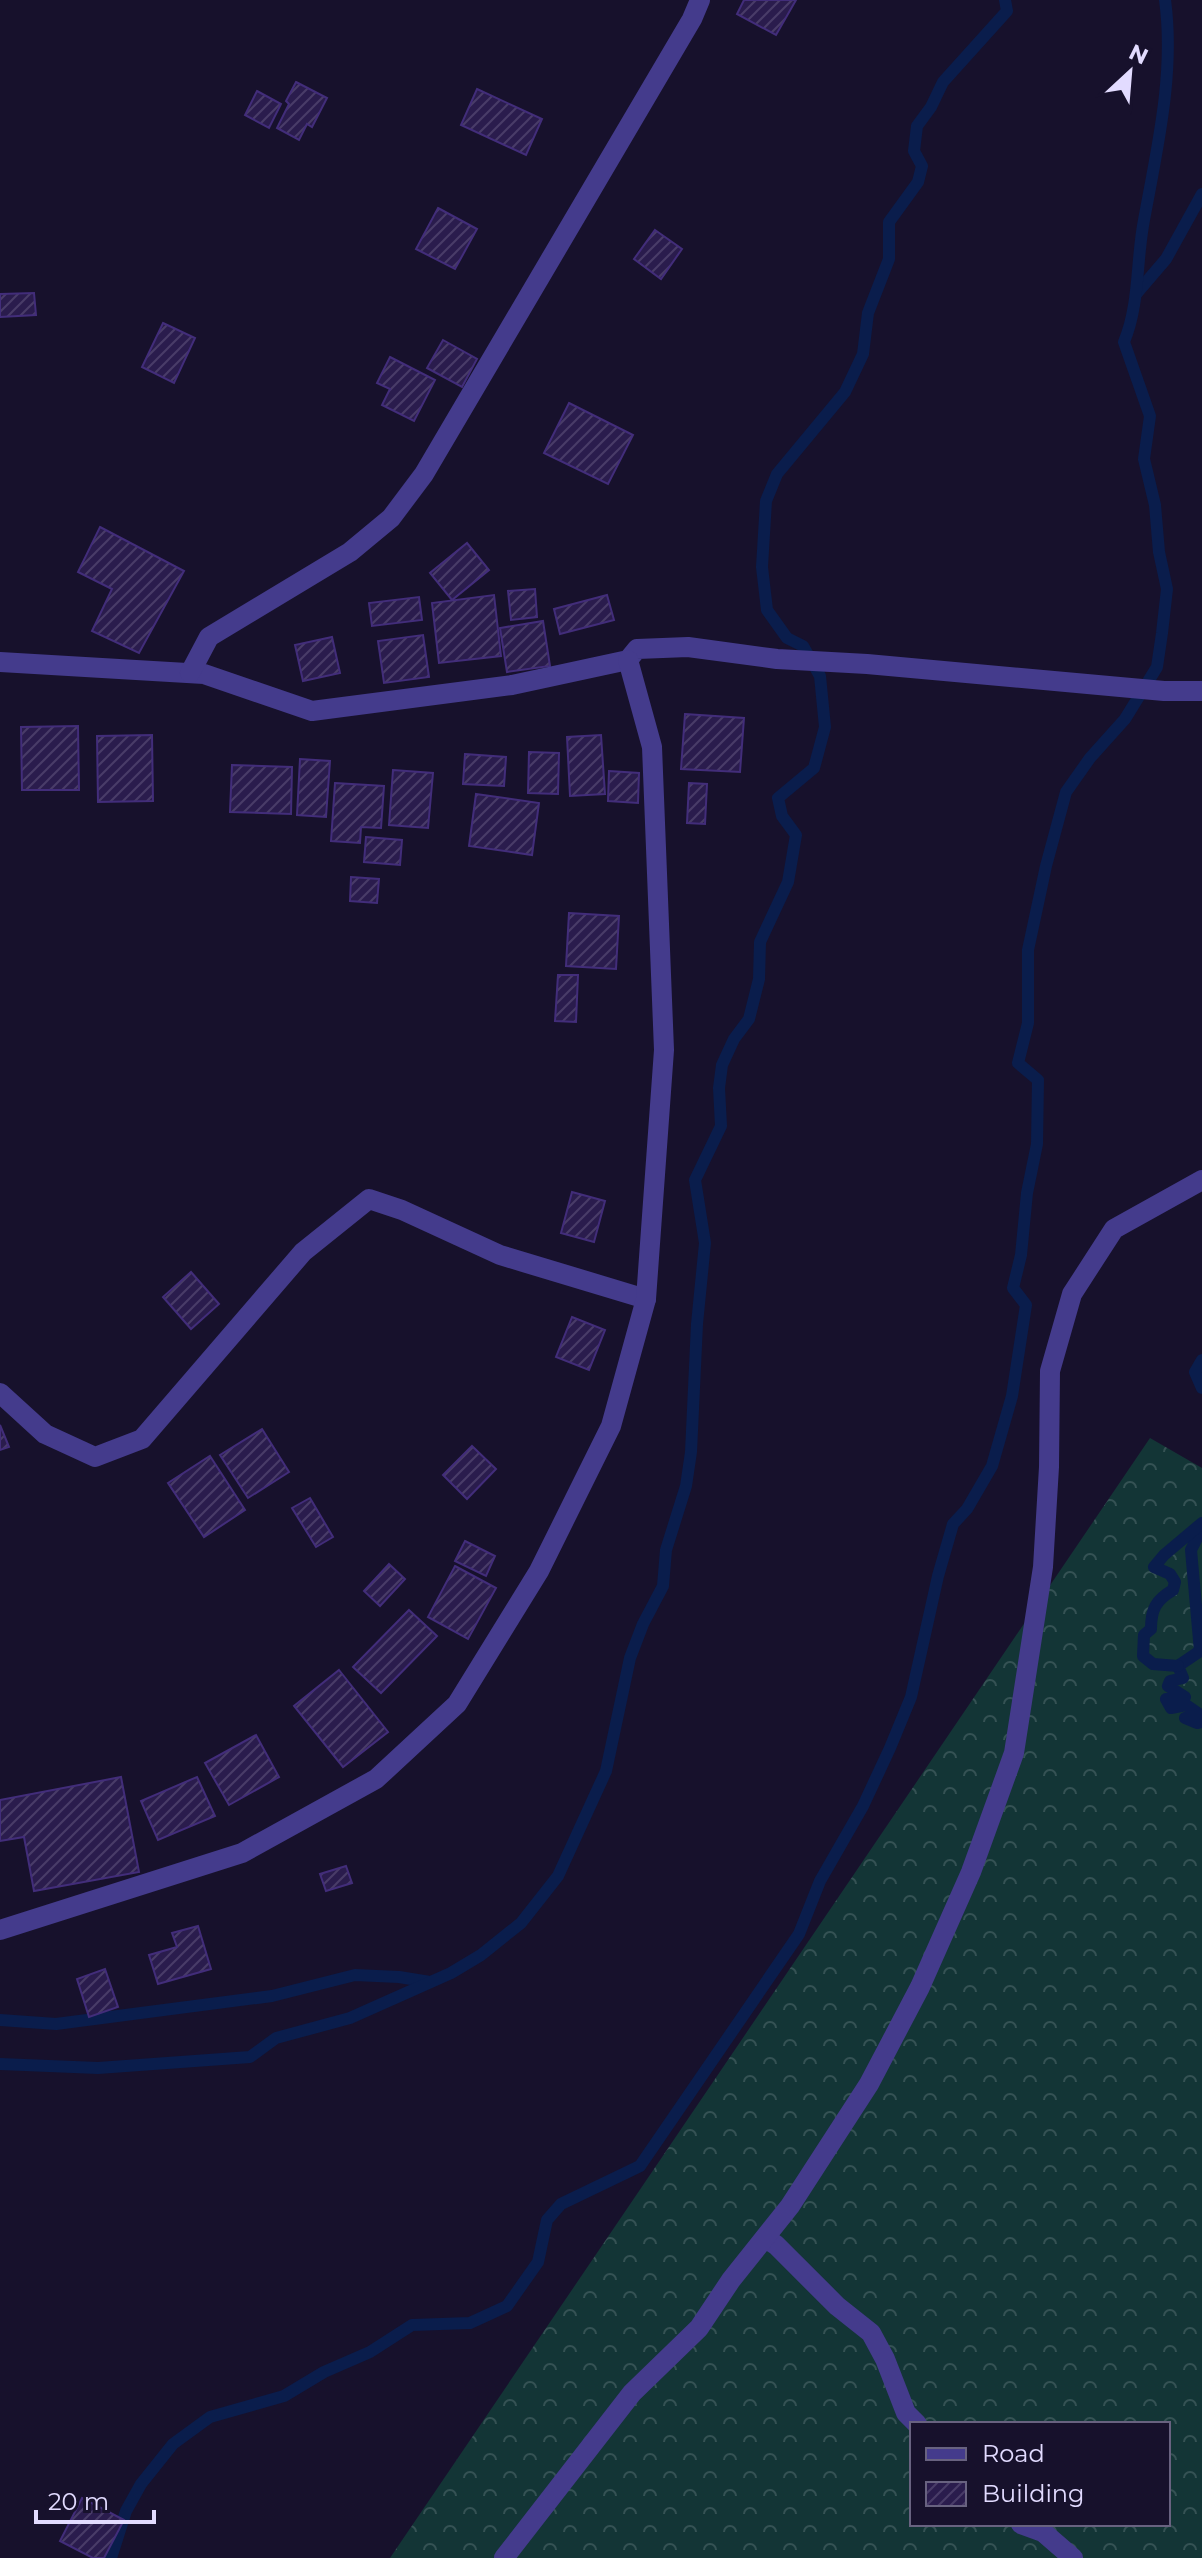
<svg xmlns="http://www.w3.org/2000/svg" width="1202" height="2558" viewBox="0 0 1202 2558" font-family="Montserrat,sans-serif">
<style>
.forest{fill:url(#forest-crowns);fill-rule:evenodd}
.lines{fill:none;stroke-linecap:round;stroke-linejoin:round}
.stream{stroke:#0a1d4c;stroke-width:12}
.building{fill:url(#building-hatch);stroke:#422d7a;stroke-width:2}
.minor{stroke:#443b8c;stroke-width:20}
</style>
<defs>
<pattern id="forest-crowns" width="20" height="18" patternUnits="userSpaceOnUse" patternTransform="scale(2)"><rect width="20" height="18" fill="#133536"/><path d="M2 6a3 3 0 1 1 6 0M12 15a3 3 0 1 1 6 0" fill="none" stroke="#355254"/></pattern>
<pattern id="building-hatch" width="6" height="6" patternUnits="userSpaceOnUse" patternTransform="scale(2)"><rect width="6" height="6" fill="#2a1c4d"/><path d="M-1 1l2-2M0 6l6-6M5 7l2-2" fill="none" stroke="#493c68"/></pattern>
</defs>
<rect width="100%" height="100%" fill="#17112c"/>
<!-- forest -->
<path class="forest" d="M 1150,1438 L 1202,1468 L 1202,2558 L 390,2558 ZM 912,2424 L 1168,2424 L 1168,2524 L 912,2524 Z"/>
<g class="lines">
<!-- stream -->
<g class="stream">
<path d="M 1136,294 L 1166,259 L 1202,194"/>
<path d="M 1202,1360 L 1195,1372 L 1202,1388"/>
<path d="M 1202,1528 L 1191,1550 L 1200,1651 L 1178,1666 L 1183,1678 L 1170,1681 L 1168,1686 L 1185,1697 L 1166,1699 L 1171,1708 L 1186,1705 L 1199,1714 L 1185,1718 L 1197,1723 L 1202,1722"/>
<path d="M 1178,1666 L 1153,1664 L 1143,1656 L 1144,1635 L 1151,1629 C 1151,1609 1156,1600 1173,1590 L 1175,1582 L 1170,1574 L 1154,1567 L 1164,1555 L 1202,1523"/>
<path d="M 0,2020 L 56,2024 L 272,1996 L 355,1975 L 399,1977 L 430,1982"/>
<path d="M 0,2064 L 98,2068 L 250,2057 L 276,2038 L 350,2018 L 451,1973 L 481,1955 L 521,1923 L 558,1876 L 606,1771 L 630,1658 L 643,1624 L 663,1586 L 666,1550 L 686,1486 L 691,1452 L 697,1324 L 705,1243 L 695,1180 L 721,1126 L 719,1088 L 722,1065 L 734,1039 L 749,1019 L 759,979 L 760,942 L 788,882 L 796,835 L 782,816 L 778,798 L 814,768 L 825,727 L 820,676 L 803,646 L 787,638 L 767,610 L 762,567 L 766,501 L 777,474 L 845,392 L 863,354 L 868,313 L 889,259 L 889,222 L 918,182 L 922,166 L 914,151 L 917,126 L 931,107 L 943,82 L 1007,11 L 1005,0"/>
<path d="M 111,2558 L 126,2511 L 141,2484 L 173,2444 L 210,2417 L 284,2396 L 324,2372 L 370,2352 L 412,2325 L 470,2323 L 507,2306 L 538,2262 L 547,2220 L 561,2204 L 640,2166 L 799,1934 L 820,1881 L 863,1806 L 890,1748 L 911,1697 L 938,1576 L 953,1524 L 967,1509 L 992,1466 L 1012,1396 L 1026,1305 L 1013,1288 L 1021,1255 L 1027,1193 L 1037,1144 L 1038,1080 L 1018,1063 L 1028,1023 L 1028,950 L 1046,866 L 1066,792 L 1090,758 L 1125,719 L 1157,667 L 1162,633 L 1167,589 L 1159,552 L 1155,505 L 1144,459 L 1150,416 L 1124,342 C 1140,303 1136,261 1144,220 C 1157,149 1175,73 1165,0"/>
</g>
</g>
<!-- building -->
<g class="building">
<path d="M 744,0 L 796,0 L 776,35 L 737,14 Z"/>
<path d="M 296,82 L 327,98 L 312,127 L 307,124 L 299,140 L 277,128 L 289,104 L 286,101 Z"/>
<path d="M 477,89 L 542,119 L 526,155 L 461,125 Z"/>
<path d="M 257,91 L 281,104 L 269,128 L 245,115 Z"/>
<path d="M 438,208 L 477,229 L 455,269 L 416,249 Z"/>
<path d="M 655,230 L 682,249 L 661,279 L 634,259 Z"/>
<path d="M 34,293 L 36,315 L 0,317 L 0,294 Z"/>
<path d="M 163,323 L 195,338 L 174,383 L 142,367 Z"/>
<path d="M 443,340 L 477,359 L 462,387 L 427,368 Z"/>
<path d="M 390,357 L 435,380 L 414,421 L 382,405 L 390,389 L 377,383 Z"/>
<path d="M 569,403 L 633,435 L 608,484 L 544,453 Z"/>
<path d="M 100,527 L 184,571 L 139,653 L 92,631 L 112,589 L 78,572 Z"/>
<path d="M 467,543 L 489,570 L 452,600 L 430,573 Z"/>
<path d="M 535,589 L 537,617 L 511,620 L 508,591 Z"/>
<path d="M 494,595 L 501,656 L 439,663 L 432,603 Z"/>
<path d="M 607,595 L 614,620 L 560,634 L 554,609 Z"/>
<path d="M 419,597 L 422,620 L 372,626 L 369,603 Z"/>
<path d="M 543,621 L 550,666 L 507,672 L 500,628 Z"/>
<path d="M 423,635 L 429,677 L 384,683 L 378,641 Z"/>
<path d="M 332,637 L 340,673 L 303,681 L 295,645 Z"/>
<path d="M 685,714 L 744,718 L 740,772 L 681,769 Z"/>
<path d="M 78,726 L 79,790 L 22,790 L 21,727 Z"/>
<path d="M 152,735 L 153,801 L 98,802 L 97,736 Z"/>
<path d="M 601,735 L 605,794 L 570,796 L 567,737 Z"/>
<path d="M 529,752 L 559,753 L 558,794 L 528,793 Z"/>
<path d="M 465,754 L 506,757 L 504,786 L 463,784 Z"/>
<path d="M 300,759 L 330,761 L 326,817 L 297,815 Z"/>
<path d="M 232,765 L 292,767 L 291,814 L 230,812 Z"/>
<path d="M 393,770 L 433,773 L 428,828 L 389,825 Z"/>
<path d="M 609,771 L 639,773 L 638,803 L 608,801 Z"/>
<path d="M 335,783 L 384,786 L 381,828 L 361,827 L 360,843 L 331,841 Z"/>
<path d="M 689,783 L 707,784 L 705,824 L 687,823 Z"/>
<path d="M 476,794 L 539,803 L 532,855 L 469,846 Z"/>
<path d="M 366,837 L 402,840 L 400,865 L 364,862 Z"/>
<path d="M 351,877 L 379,879 L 377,903 L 350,901 Z"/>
<path d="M 569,913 L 619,916 L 616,969 L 566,966 Z"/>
<path d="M 558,975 L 578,975 L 576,1022 L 555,1021 Z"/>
<path d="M 572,1192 L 605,1201 L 594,1242 L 561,1233 Z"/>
<path d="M 191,1272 L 219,1304 L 191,1329 L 163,1297 Z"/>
<path d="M 572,1317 L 605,1330 L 589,1370 L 556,1357 Z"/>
<path d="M 0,1425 L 9,1447 L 0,1450 Z"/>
<path d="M 262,1429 L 289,1472 L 248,1498 L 220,1455 Z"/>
<path d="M 472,1446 L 496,1469 L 467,1499 L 443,1475 Z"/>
<path d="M 210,1456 L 245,1510 L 204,1537 L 168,1483 Z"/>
<path d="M 310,1498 L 333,1537 L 316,1547 L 292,1508 Z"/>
<path d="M 465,1541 L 495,1556 L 486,1576 L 455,1561 Z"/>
<path d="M 389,1564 L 405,1579 L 380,1606 L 364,1591 Z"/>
<path d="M 455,1566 L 496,1588 L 468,1639 L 428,1617 Z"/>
<path d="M 409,1610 L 437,1636 L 381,1693 L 353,1667 Z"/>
<path d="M 339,1670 L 388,1732 L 343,1767 L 294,1706 Z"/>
<path d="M 256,1735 L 279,1777 L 229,1805 L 205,1763 Z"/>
<path d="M 121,1777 L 139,1872 L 34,1891 L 24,1837 L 0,1841 L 0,1800 Z"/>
<path d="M 197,1777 L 215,1816 L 158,1840 L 141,1801 Z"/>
<path d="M 346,1866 L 352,1883 L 326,1891 L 320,1874 Z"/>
<path d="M 198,1926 L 211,1969 L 158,1984 L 149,1955 L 177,1947 L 172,1933 Z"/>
<path d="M 105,1969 L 118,2007 L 89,2017 L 77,1979 Z"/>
<path d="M 82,2498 L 124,2520 L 104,2558 L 93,2558 L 60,2541 Z"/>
</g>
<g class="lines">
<!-- minor -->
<g class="minor">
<path d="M 0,662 L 204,674 L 312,711 L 512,685 L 628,660 L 637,649 L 688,647 L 777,659 L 867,664 L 1164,691 L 1202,691"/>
<path d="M 190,673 L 209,637 L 350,552 L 391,518 L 424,474 L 692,19 L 700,0"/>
<path d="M 0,1393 L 45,1434 L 95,1457 L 142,1439 L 303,1252 L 369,1199 L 402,1210 L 500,1255 L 646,1299"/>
<path d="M 0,1930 L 242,1853 L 376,1779 L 457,1704 L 539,1571 L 611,1426 L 646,1299 L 664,1050 L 652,747 L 628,660"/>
<path d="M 765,2238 L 776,2245 L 837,2306 L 871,2333 L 885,2359 L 906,2413 L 917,2424"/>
<path d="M 1021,2524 L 1043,2532 L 1073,2558"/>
<path d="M 504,2558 L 632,2393 L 699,2328 L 731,2280 L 790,2206 L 869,2084 L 920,1987 L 971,1872 L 1014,1753 L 1043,1567 L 1049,1467 L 1050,1371 L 1072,1294 L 1114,1229 L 1202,1180"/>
</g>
</g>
<!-- legend -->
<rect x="910" y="2422" width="260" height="104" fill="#17112c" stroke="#686280" stroke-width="2"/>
<rect x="926" y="2448" width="40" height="12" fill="#443b8c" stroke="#686280" stroke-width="2"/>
<text x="982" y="2462" font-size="24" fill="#e2dbff">Road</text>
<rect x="926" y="2482" width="40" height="24" fill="url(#building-hatch)" stroke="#686280" stroke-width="2"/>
<text x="982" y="2502" font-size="24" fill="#e2dbff">Building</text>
<!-- north arrow -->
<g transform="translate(1130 72) rotate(26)" stroke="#17112c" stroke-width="6" paint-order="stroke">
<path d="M0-6L14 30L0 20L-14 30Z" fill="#e2dbff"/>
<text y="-12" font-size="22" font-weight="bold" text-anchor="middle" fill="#e2dbff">N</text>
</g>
<!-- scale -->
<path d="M36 2510v12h118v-12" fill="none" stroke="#e2dbff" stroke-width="4"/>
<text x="48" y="2510" font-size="24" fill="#e2dbff" stroke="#17112c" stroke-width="6" paint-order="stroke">20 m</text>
</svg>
